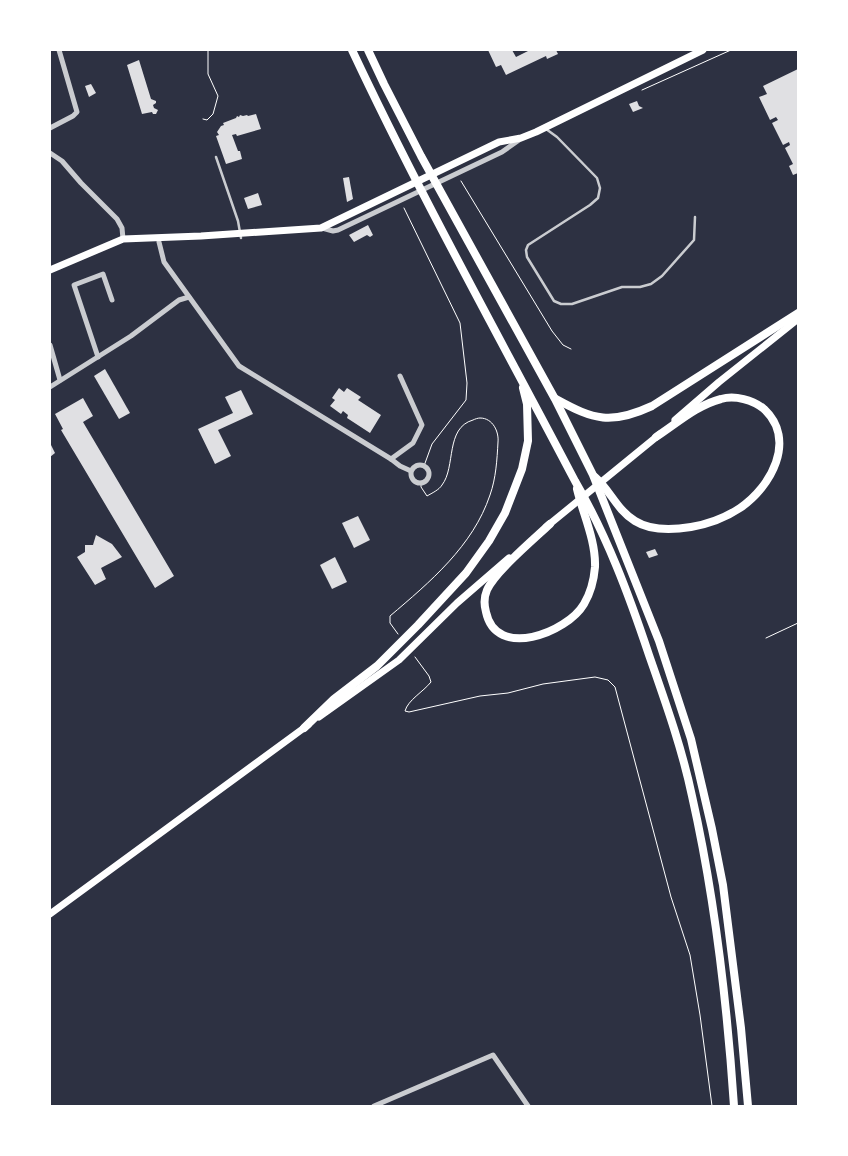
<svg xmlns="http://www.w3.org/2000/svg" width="848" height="1156" viewBox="0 0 848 1156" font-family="'Open Sans',sans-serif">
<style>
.building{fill:#e0e0e3}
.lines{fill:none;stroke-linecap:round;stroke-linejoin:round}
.path{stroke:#fff;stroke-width:1}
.service{stroke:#caccd0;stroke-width:2.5}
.minor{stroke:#caccd0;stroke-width:5}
.secondary{stroke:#fff;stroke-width:7}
.trunk{stroke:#fff;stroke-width:8}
</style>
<rect width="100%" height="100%" fill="#2d3142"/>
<!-- building -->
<g class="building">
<path d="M 488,50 L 512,50 L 516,57 L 530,50 L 556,50 L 558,54 L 547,59 L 546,56 L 506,75 L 501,65 L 496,67 Z"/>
<path d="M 139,60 L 151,99 L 156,101 L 156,103 L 153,105 L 154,108 L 158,110 L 156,114 L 153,114 L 152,112 L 142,114 L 127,65 Z"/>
<path d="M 798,69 L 798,173 L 793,175 L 789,166 L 793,164 L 785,148 L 790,145 L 789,142 L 783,145 L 772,123 L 778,120 L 776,117 L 770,120 L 759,97 L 767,94 L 763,86 Z"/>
<path d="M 91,84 L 96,93 L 89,97 L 85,86 Z"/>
<path d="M 637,101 L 639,106 L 643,108 L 633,112 L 629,104 Z"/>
<path d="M 256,114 L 261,129 L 237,136 L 236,134 L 232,135 L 238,151 L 240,151 L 242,159 L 226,164 L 216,136 L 219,135 L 217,132 L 221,126 L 224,125 L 223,123 L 236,118 L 237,116 L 239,117 L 240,115 L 243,116 L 247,115 L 248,116 Z"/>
<path d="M 349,177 L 353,199 L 347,202 L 343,178 Z"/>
<path d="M 258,193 L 262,205 L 248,209 L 244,198 Z"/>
<path d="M 368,225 L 373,235 L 370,237 L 367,235 L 354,242 L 349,235 Z"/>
<path d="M 105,369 L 130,413 L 119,419 L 94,376 Z"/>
<path d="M 339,388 L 344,392 L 347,388 L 361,397 L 358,400 L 381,415 L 370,433 L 347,418 L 348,415 L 343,411 L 341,414 L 330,406 L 335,400 L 332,398 Z"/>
<path d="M 241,390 L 253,414 L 218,430 L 231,456 L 215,464 L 198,429 L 233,413 L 225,397 Z"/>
<path d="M 83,398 L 93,416 L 83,422 L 174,576 L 155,588 L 61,430 L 63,429 L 55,414 Z"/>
<path d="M 50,443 L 55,453 L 50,457 Z"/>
<path d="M 358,516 L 370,540 L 354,548 L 342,523 Z"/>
<path d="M 96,535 L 112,544 L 122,557 L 101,568 L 106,579 L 95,585 L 77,557 L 85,552 L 85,545 L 93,545 Z"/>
<path d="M 655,549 L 658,555 L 649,558 L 646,552 Z"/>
<path d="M 335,557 L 347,582 L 332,589 L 320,565 Z"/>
</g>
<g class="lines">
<!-- path -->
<g class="path">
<path d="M 642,90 L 731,50"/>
<path d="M 203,119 L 207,120 L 213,114 L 218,96 L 208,74 L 208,50"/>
<path d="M 461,181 L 552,331 L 563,345 L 571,349"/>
<path d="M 404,208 L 460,323 L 467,383 L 466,400 L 432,444 L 424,466"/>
<path d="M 398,634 L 390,623 L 390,616 C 430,582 473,546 490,495 C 496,478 497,460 498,442 C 499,432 493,418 480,418 C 478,418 475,419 473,420 C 445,428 456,467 442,485 C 439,490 432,493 427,496 L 421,487 L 421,483"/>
<path d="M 766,638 L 798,623"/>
<path d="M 415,657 L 429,676 L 431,682 C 423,692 408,700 405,711 L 409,712 L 480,696 L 508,693 L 543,684 L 595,677 L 608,680 L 615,687 L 671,897 L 690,955 L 700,1015 L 712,1106"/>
</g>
<!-- service -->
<g class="service">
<path d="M 546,129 L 557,137 L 597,178 L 600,188 L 598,198 L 590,205 L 528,245 L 526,250 L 527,257 L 554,301 L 561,304 L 572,304 L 622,287 L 640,287 L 651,284 L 662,276 L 694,240 L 695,217"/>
<path d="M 216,157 L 238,221 L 241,238"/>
</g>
<!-- minor -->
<g class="minor">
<path d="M 50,128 L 73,116 L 77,112 L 59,50"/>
<path d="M 50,153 L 62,161 L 81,183 L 117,219 L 122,228 L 123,239"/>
<path d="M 322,228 L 333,231 L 338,230 L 502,152 L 519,140"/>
<path d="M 159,242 L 164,262 L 239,366 L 391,459 L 400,466 L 411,471"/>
<path d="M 50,345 L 60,380"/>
<path d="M 98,357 L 74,285 L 103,274 L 112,300"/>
<path d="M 50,387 L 131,336 L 179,300 L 189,297"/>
<path d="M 391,459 L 413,443 L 422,425 L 400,376"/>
<circle cx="420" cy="474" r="9"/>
<path d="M 374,1106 L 493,1055 L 528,1106"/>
</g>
<!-- secondary -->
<g class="secondary">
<path d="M 50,270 L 123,239 L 201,236 L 321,228 L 499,142 L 521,138 L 536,132 L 703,50"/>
<path d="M 675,420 L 719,382 L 798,319"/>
<path d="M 546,527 L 660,434"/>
<path d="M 319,717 L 399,660 L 457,603 L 509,558"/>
<path d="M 50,914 L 308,725"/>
</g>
<!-- trunk -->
<g class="trunk">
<path d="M 352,50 C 421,197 500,338 575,481 C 607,536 629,595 649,655 C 665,701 682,748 692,796 C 715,898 727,1002 734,1106"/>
<path d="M 368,50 L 384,84 L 421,156 L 555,399 L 593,475 L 659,641 L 691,739 L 712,829 L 723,885 L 741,1028 L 748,1106"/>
<path d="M 556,399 C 594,420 611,425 652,406 L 798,313"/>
<path d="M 595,477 C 610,490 617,510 635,521 C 651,531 673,530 691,527 C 709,524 725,518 740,508 C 771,487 797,440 764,409 C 753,400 735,395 721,399 C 697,405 676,424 656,437"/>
<path d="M 550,524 C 534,539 495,572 487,590 C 484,597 484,605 486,612 C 496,660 567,633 584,604 C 590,594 594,579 595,567 C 596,541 583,514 577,489"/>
<path d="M 304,728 L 334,699 L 377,666 L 418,625 L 466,573 L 489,541 L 505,513 L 522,469 L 528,441 L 527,404 L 523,388"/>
</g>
</g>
<!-- border -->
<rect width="848" height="1156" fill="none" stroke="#ffffff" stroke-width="102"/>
</svg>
